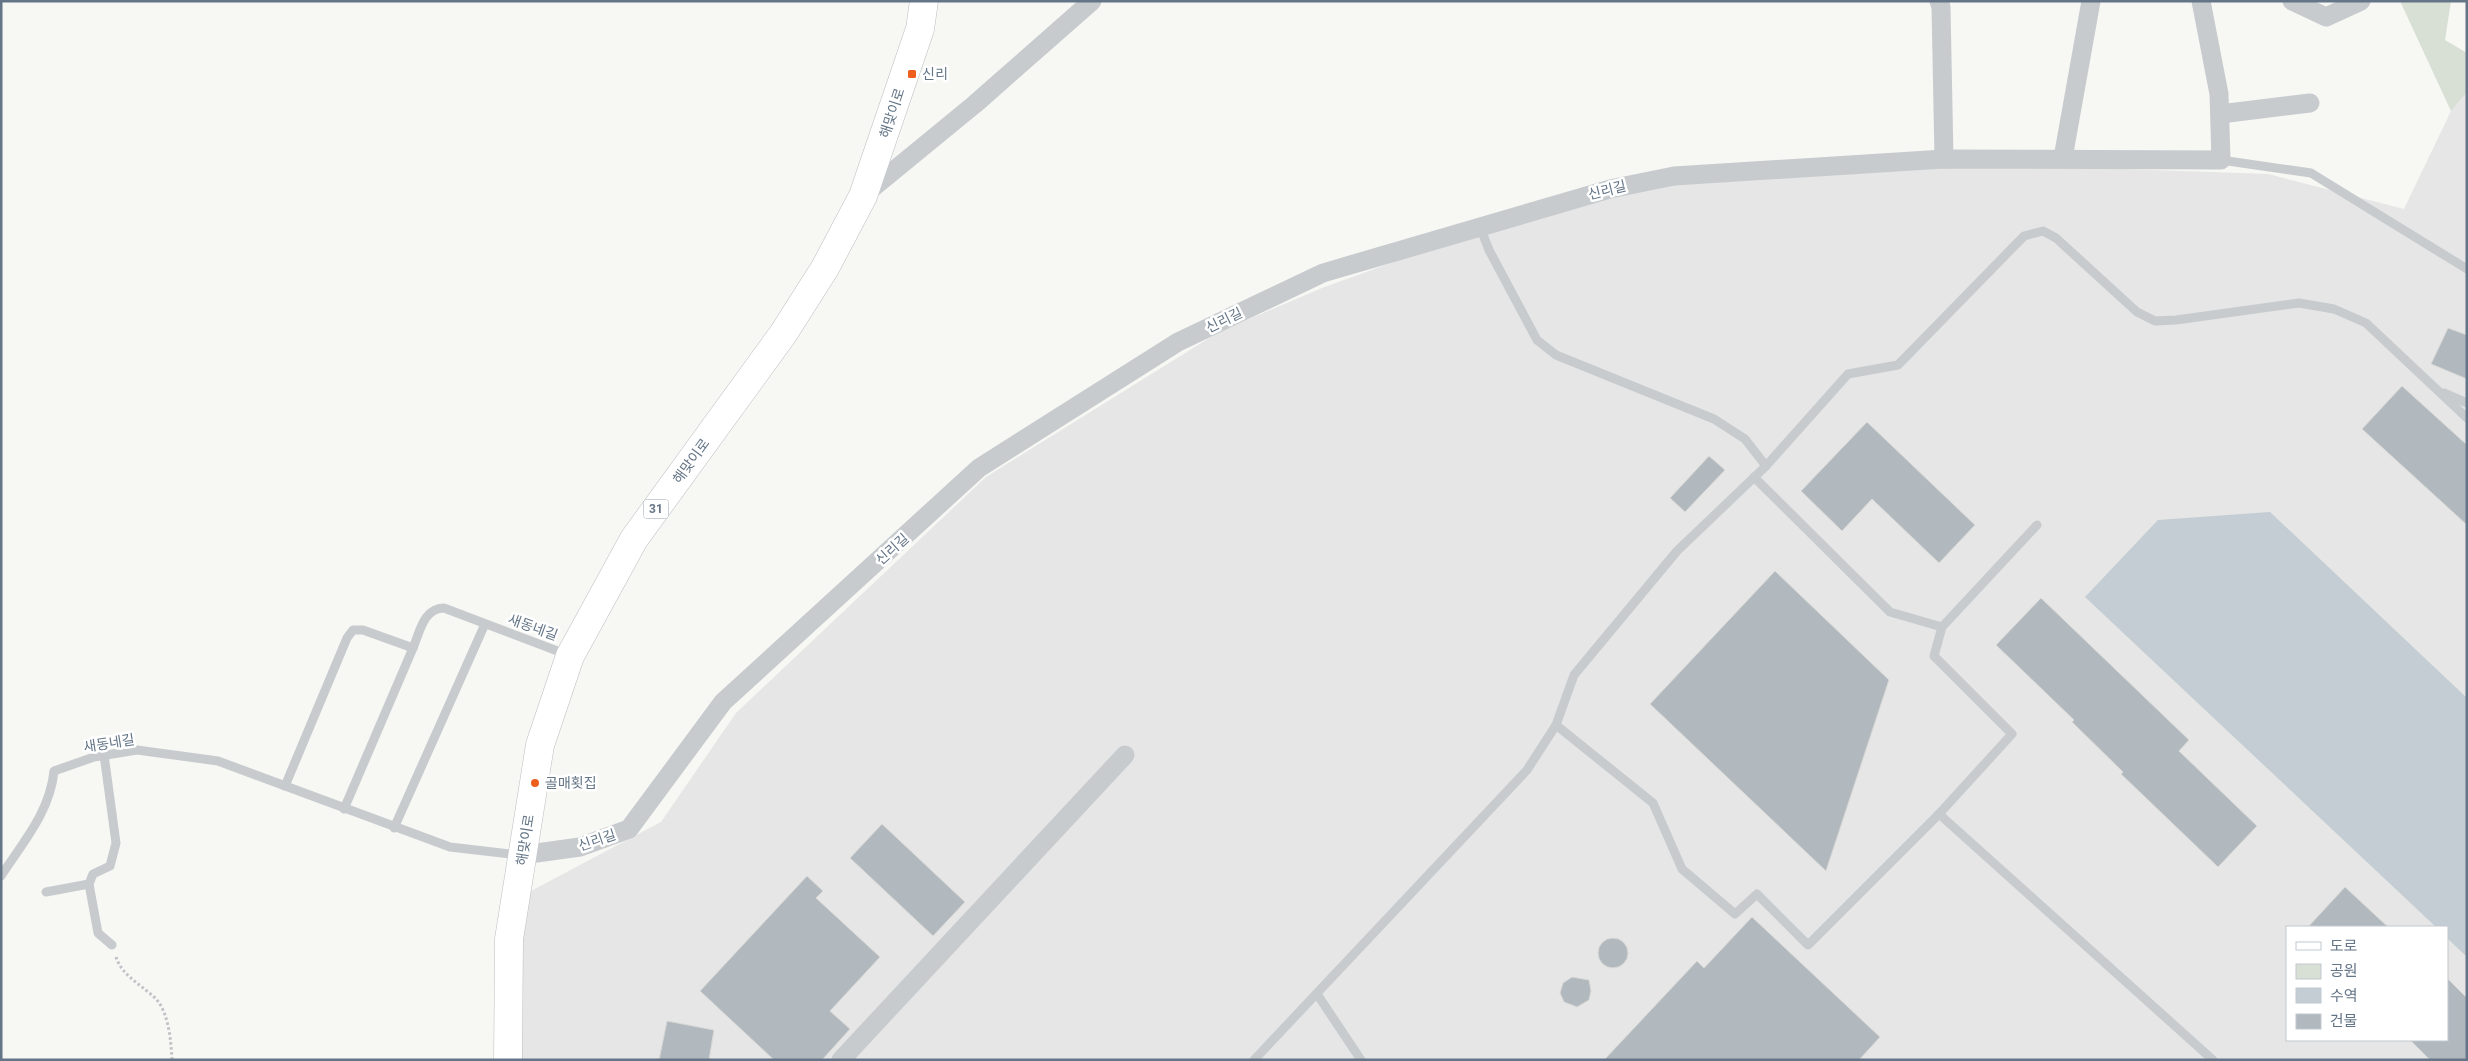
<svg xmlns="http://www.w3.org/2000/svg" width="2468" height="1061" viewBox="0 0 2468 1061" font-family="Roboto,'Noto Sans KR',sans-serif">
<style>
.built{fill:#e5e6e5;fill-rule:evenodd}
.green{fill:#d8e0d5}
.water{fill:#c3cdd3}
.building{fill:#b2b9be;stroke:#d9d9d7}
.lines{fill:none;stroke-linecap:round;stroke-linejoin:round}
.primary-casing{stroke:#babec2;stroke-width:29}
.path{stroke:#c0c2c5;stroke-width:3;stroke-dasharray:2.5 2.5;stroke-linecap:butt}
.service{stroke:#c7cbce;stroke-width:9}
.minor{stroke:#c7cbce;stroke-width:19}
.primary{stroke:#fff;stroke-width:28}
.poi-dot{fill:#ee5e1d;stroke:#fff;stroke-width:2}
.labels{text-anchor:middle;dominant-baseline:central;stroke-width:5;stroke-linejoin:round;paint-order:stroke}
.shield{fill:#fff;stroke:#929eab;stroke-width:1}
.shield-label{font-size:12px;font-weight:bold;fill:#647587}
.poi-label{font-size:14px;fill:#647587;stroke:#fff;text-anchor:start}
.street-label{font-size:14px;fill:#647587;stroke:#fff}
</style>
<rect width="100%" height="100%" fill="#f7f7f4"/>
<!-- built -->
<path class="built" d="M 2467,94 L 2467,1060 L 507,1060 L 514,900 L 661,822 L 736,713 L 986,477 L 1219,332 L 1322,288 L 1479,231 L 1663,176 L 1763,168 L 2066,167 L 2268,174 L 2404,209 L 2451,111 ZM 2287,927 L 2447,927 L 2447,1040 L 2287,1040 Z"/>
<!-- green -->
<path class="green" d="M 2400,1 L 2451,1 L 2445,40 L 2467,53 L 2467,93 L 2451,111 Z"/>
<!-- water -->
<path class="water" d="M 2270,512 L 2467,698 L 2467,957 L 2447,938 L 2447,927 L 2436,927 L 2085,597 L 2158,520 Z"/>
<!-- building -->
<g class="building">
<path d="M 2448,328 L 2467,335 L 2467,379 L 2431,364 Z"/>
<path d="M 2402,386 L 2467,445 L 2467,525 L 2362,429 Z"/>
<path d="M 1867,422 L 1975,525 L 1939,563 L 1872,499 L 1842,531 L 1801,491 Z"/>
<path d="M 1709,456 L 1725,470 L 1685,512 L 1670,498 Z"/>
<path d="M 1775,571 L 1889,680 L 1826,871 L 1650,704 Z"/>
<path d="M 2041,598 L 2189,740 L 2179,751 L 2257,826 L 2218,867 L 2121,774 L 2123,772 L 2072,722 L 2074,720 L 1996,645 Z"/>
<path d="M 882,824 L 965,902 L 933,936 L 850,858 Z"/>
<path d="M 807,876 L 823,891 L 816,898 L 880,957 L 830,1011 L 850,1029 L 822,1060 L 774,1060 L 700,991 Z"/>
<path d="M 2345,887 L 2388,927 L 2308,927 Z"/>
<path d="M 1752,917 L 1880,1037 L 1859,1060 L 1604,1060 L 1697,961 L 1704,968 Z"/>
<circle cx="1613" cy="953" r="15"/>
<path d="M 1572,977 L 1589,980 L 1591,991 L 1589,1000 L 1577,1007 L 1564,1002 L 1560,993 L 1563,983 Z"/>
<path d="M 2447,978 L 2467,998 L 2467,1060 L 2430,1060 L 2410,1040 L 2447,1040 Z"/>
<path d="M 667,1021 L 714,1030 L 709,1060 L 659,1060 Z"/>
</g>
<g class="lines">
<defs>
<path id="primary" d="M 508,1060 L 509,939 L 540,745 L 570,656 L 634,539 L 783,334 L 825,268 L 863,196 L 920,29 L 924,1"/>
</defs>
<!-- primary casing -->
<use href="#primary" class="primary-casing"/>
<!-- path -->
<path class="path" d="M 116,957 C 122,976 142,985 156,999 C 169,1013 171,1042 172,1060"/>
<!-- service -->
<g class="service">
<path d="M 2221,160 L 2311,173 L 2467,269"/>
<path d="M 1480,227 L 1489,250 L 1537,340 L 1556,355 L 1714,419 L 1745,439 L 1766,466"/>
<path d="M 2444,393 L 2467,403"/>
<path d="M 1754,477 L 1890,612 L 1942,627 L 2037,525"/>
<path d="M 1556,725 L 1653,803 L 1682,869 L 1735,914 L 1757,894 L 1808,945 L 1939,814 L 2012,734 L 1934,656 L 1942,627"/>
<path d="M 104,755 L 116,843 L 110,866 L 93,874 L 89,884 L 98,933 L 112,945"/>
<path d="M 285,786 L 347,638 L 353,630 L 363,630 L 413,648 C 420,631 424,608 444,608 L 568,655"/>
<path d="M 344,809 L 413,648"/>
<path d="M 1939,814 L 2213,1060"/>
<path d="M 394,828 L 485,624"/>
<path d="M 1,876 C 23,842 50,812 54,771 L 94,757 L 137,750 L 218,761 L 450,847 L 519,855"/>
<path d="M 46,892 L 89,884"/>
<path d="M 1317,994 L 1361,1060"/>
<path d="M 1254,1060 L 1527,770 L 1556,725 L 1574,675 L 1677,551 L 1766,466 L 1848,374 L 1898,365 L 2024,236 L 2043,231 L 2056,238 L 2137,312 L 2155,321 L 2176,320 L 2299,303 L 2334,309 L 2366,323 L 2467,418"/>
</g>
<!-- minor -->
<g class="minor">
<path d="M 1939,1 L 1941,7 L 1944,159"/>
<path d="M 2292,1 L 2326,17 L 2361,1"/>
<path d="M 2220,114 L 2310,103"/>
<path d="M 2063,158 L 2091,1"/>
<path d="M 864,195 L 975,104 L 1092,1"/>
<path d="M 522,855 L 580,847 L 629,829 L 723,702 L 979,468 L 1178,342 L 1323,273 L 1610,189 L 1674,176 L 1944,159 L 2221,160 L 2219,94 L 2201,1"/>
<path d="M 841,1060 L 1125,755"/>
</g>
<!-- primary -->
<use href="#primary" class="primary"/>
</g>
<!-- markers -->
<g class="poi-dot">
<rect x="907" y="69" width="10" height="10" rx="2.5"/>
<circle cx="535" cy="783" r="5"/>
</g>
<g class="labels">
<!-- shield labels -->
<rect class="shield" x="643.5" y="499.5" width="25" height="19" rx="4"/>
<g class="shield-label">
<text x="656" y="509">31</text>
</g>
<!-- poi labels -->
<g class="poi-label">
<text x="922" y="74">신리</text>
<text x="545" y="783">골매횟집</text>
</g>
<!-- street labels -->
<g class="street-label">
<text transform="translate(892 113) rotate(-72)">해맞이로</text>
<text transform="translate(1607 190) rotate(-14)">신리길</text>
<text transform="translate(1224 320) rotate(-26)">신리길</text>
<text transform="translate(691 461) rotate(-54)">해맞이로</text>
<text transform="translate(892 549) rotate(-42)">신리길</text>
<text transform="translate(533 627) rotate(20)">새동네길</text>
<text transform="translate(109 743) rotate(-9)">새동네길</text>
<text transform="translate(525 840) rotate(-81)">해맞이로</text>
<text transform="translate(597 840) rotate(-19)">신리길</text>
</g>
</g>
<!-- border -->
<rect width="2468" height="1061" fill="none" stroke="#647587" stroke-width="5"/>
<!-- legend -->
<rect x="2286" y="926" width="162" height="115" fill="#ffffff" stroke="#c1c8cf"/>
<rect x="2296" y="942" width="25" height="8" fill="#ffffff" stroke="#c1c8cf"/>
<text x="2330" y="951" font-size="15" fill="#647587">도로</text>
<rect x="2296" y="964" width="25" height="15" fill="#d8e0d5" stroke="#c1c8cf"/>
<text x="2330" y="976" font-size="15" fill="#647587">공원</text>
<rect x="2296" y="988" width="25" height="15" fill="#c3cdd3" stroke="#c1c8cf"/>
<text x="2330" y="1001" font-size="15" fill="#647587">수역</text>
<rect x="2296" y="1014" width="25" height="15" fill="#b2b9be" stroke="#c1c8cf"/>
<text x="2330" y="1026" font-size="15" fill="#647587">건물</text>
</svg>
